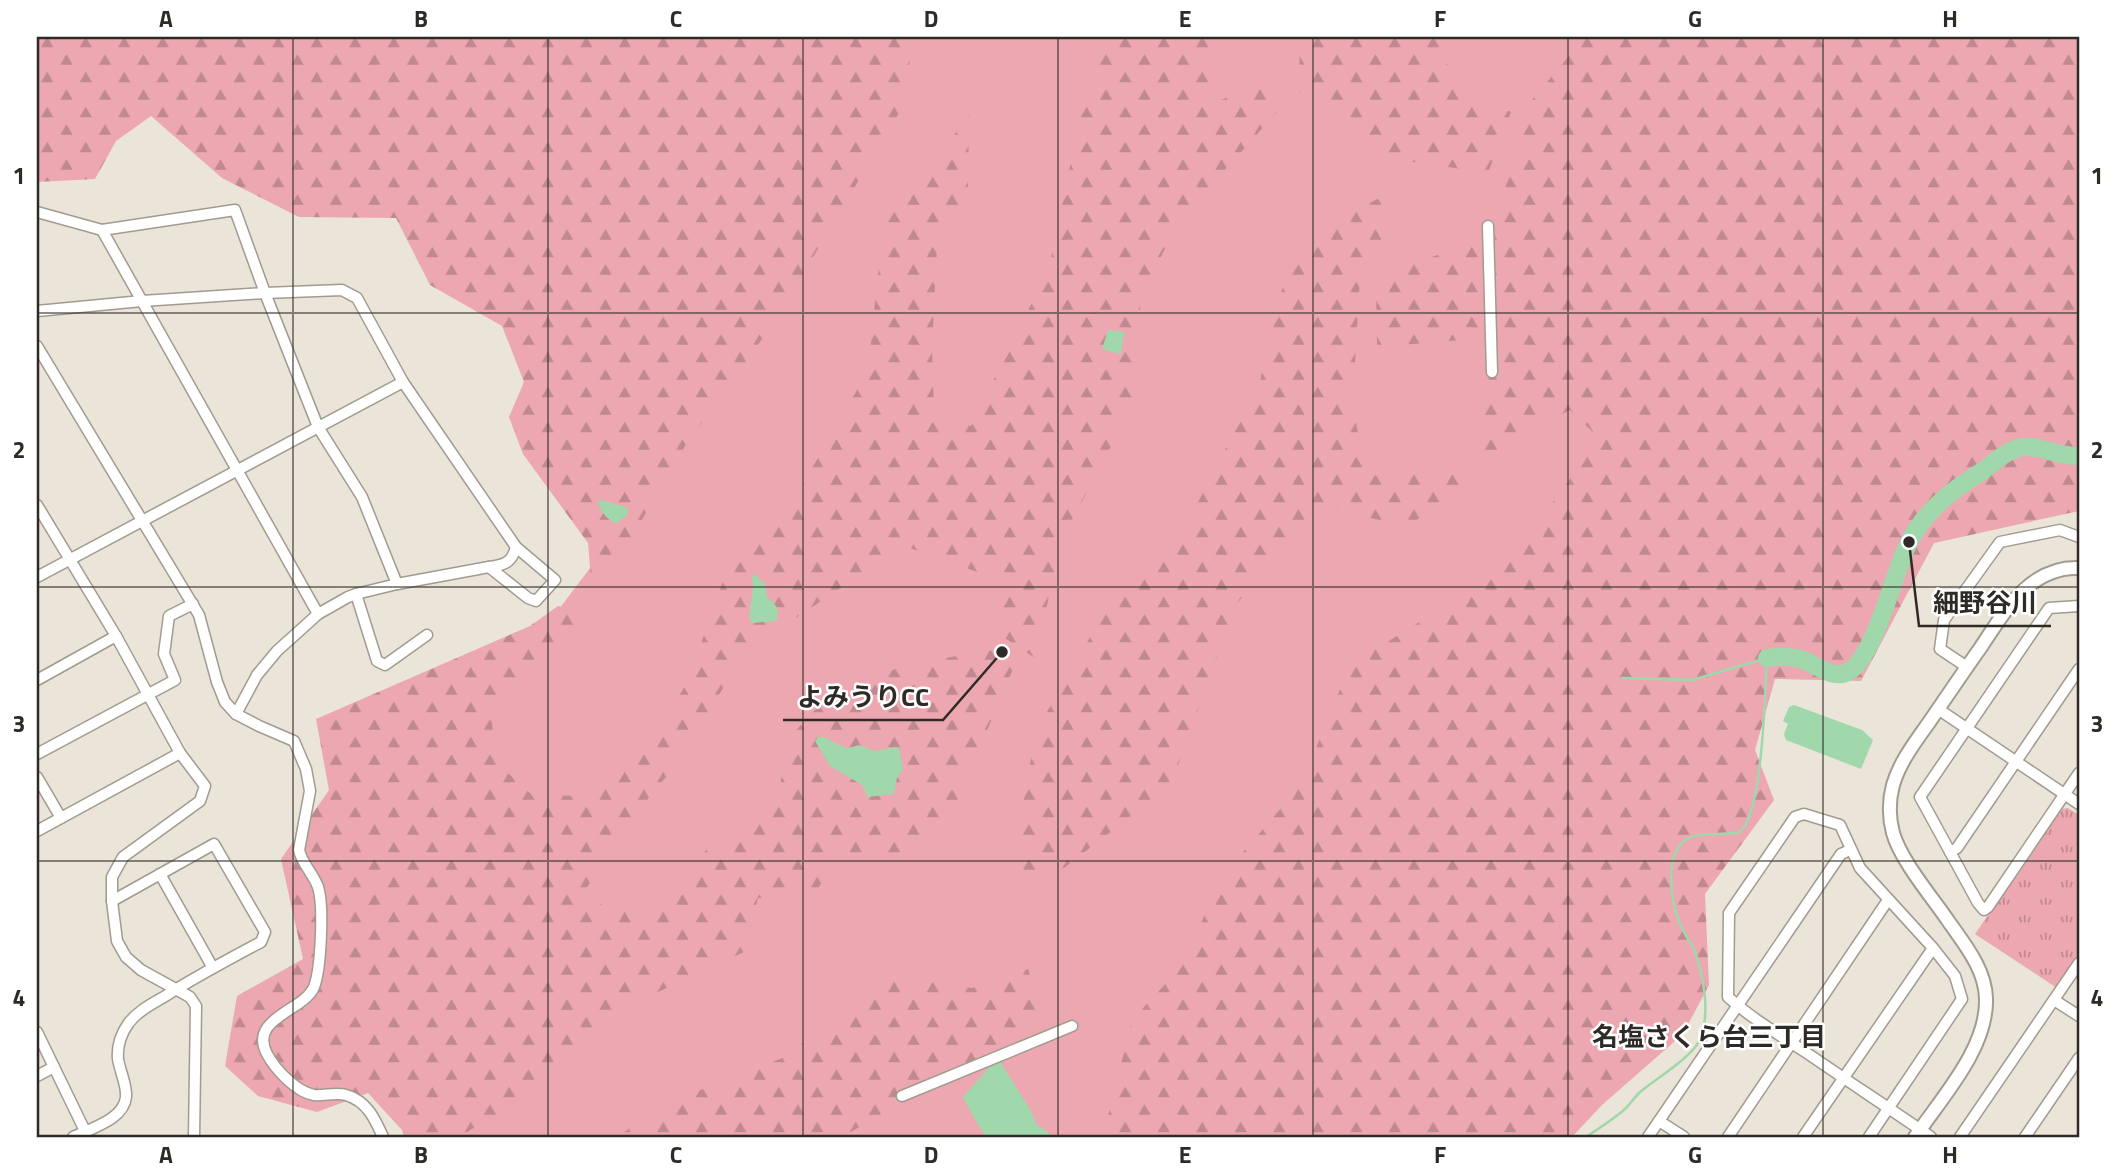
<svg xmlns="http://www.w3.org/2000/svg" width="2116" height="1174" viewBox="0 0 2116 1174" font-family="'Titillium Web','Noto Sans JP',sans-serif">
<style>
.green{fill:#eca7b0}
.forest{fill:url(#forest-firs)}
.park{fill:url(#park-tufts)}
.water{fill:#a0d8ab}
.lines{fill:none;stroke-linecap:round;stroke-linejoin:round}
.stream{stroke:#a0d8ab;stroke-width:2.5}
.river{stroke:#a0d8ab;stroke-width:18}
.minor-casing{stroke:#a19b90;stroke-width:13}
.tertiary-casing{stroke:#a19b90;stroke-width:16}
.minor{stroke:#fff;stroke-width:10}
.tertiary{stroke:#fff;stroke-width:12}
.grid{fill:none;stroke:#2e2b27;stroke-width:2;stroke-opacity:0.55}
.labels{text-anchor:middle;dominant-baseline:central;stroke-width:5;stroke-linejoin:round;paint-order:stroke}
.neighbourhood-label{font-size:26px;font-weight:bold;fill:#2e2b27;stroke:#fff}
.leader{fill:none;stroke:#2e2b27;stroke-width:2.5}
.callout-dot{fill:#2e2b27;stroke:#fff;stroke-width:2.5}
.callout-label{font-size:26px;text-anchor:middle;font-weight:bold;fill:#2e2b27;stroke:#fff;stroke-width:5;stroke-linejoin:round;paint-order:stroke}
.neatline{fill:none;stroke:#2e2b27;stroke-width:2.5}
.grid-label{font-size:23px;text-anchor:middle;font-weight:bold;fill:#2e2b27}
</style>
<defs>
<pattern id="forest-firs" width="22" height="20" patternUnits="userSpaceOnUse" patternTransform="scale(1.75)"><rect width="22" height="20" fill="#eca7b0"/><path d="M5 1l3.5 6h-7zM16 11l3.5 6h-7z" fill="#c0888f"/></pattern>
<pattern id="park-tufts" width="24" height="20" patternUnits="userSpaceOnUse" patternTransform="scale(1.75)"><rect width="24" height="20" fill="#eca7b0"/><path d="M3 7l-1-3M5 7V3M7 7l1-3M15 17l-1-3M17 17v-4M19 17l1-3" fill="none" stroke="#c0888f"/></pattern>
</defs>
<rect width="100%" height="100%" fill="#ebe4d8"/>
<!-- green -->
<path class="green" d="M 801,37 L 1597,37 L 1632,443 L 1117,1137 L 428,1137 L 444,761 L 609,543 Z"/>
<!-- forest -->
<g class="forest">
<path d="M 37,37 L 912,37 L 906,101 L 775,321 L 685,446 L 633,535 L 591,579 L 588,543 L 523,454 L 509,417 L 524,382 L 502,326 L 430,285 L 396,218 L 299,217 L 222,178 L 151,116 L 116,141 L 95,179 L 37,182 Z"/>
<path d="M 1107,37 L 1217,37 L 1205,106 L 1260,85 L 1277,112 L 1179,221 L 1141,296 L 1133,405 L 1062,539 L 1035,658 L 1002,636 L 1000,580 L 904,546 L 746,651 L 674,767 L 620,833 L 586,889 L 606,909 L 653,908 L 712,844 L 779,801 L 785,742 L 831,693 L 909,664 L 993,650 L 1013,669 L 955,806 L 902,853 L 840,853 L 815,893 L 758,898 L 744,952 L 602,1018 L 532,1098 L 470,1130 L 462,1137 L 404,1137 L 402,1130 L 368,1093 L 317,1112 L 258,1096 L 225,1066 L 237,996 L 303,959 L 281,859 L 329,790 L 316,719 L 530,626 L 558,606 L 579,611 L 579,631 L 550,666 L 510,687 L 492,724 L 497,763 L 532,795 L 584,796 L 652,741 L 688,681 L 725,575 L 796,496 L 868,371 L 883,226 L 969,116 L 968,186 L 937,247 L 932,347 L 934,414 L 971,426 L 1049,268 L 1079,123 Z"/>
<path d="M 1300,37 L 1436,37 L 1457,87 L 1511,112 L 1488,173 L 1374,156 L 1299,91 Z"/>
<path d="M 1565,37 L 2079,37 L 2079,511 L 1934,543 L 1861,681 L 1775,679 L 1755,750 L 1774,800 L 1705,894 L 1709,985 L 1683,1034 L 1602,1105 L 1572,1137 L 1096,1137 L 1104,1132 L 1132,1020 L 1183,965 L 1220,879 L 1301,785 L 1350,665 L 1500,572 L 1600,439 L 1570,410 L 1526,433 L 1502,465 L 1476,455 L 1492,358 L 1472,339 L 1377,347 L 1376,278 L 1475,241 L 1497,215 L 1532,100 L 1574,50 Z"/>
<path d="M 1389,193 L 1398,196 L 1379,245 L 1360,277 L 1355,363 L 1340,385 L 1356,423 L 1367,476 L 1456,470 L 1487,481 L 1405,526 L 1328,508 L 1236,604 L 1171,785 L 1064,868 L 1024,874 L 1018,832 L 1036,731 L 1119,587 L 1187,524 L 1260,381 L 1284,282 L 1318,230 Z"/>
<path d="M 1028,969 L 1044,1019 L 956,1086 L 926,1088 L 842,1137 L 617,1137 L 667,1103 L 785,1057 L 891,975 L 972,988 Z"/>
</g>
<!-- park -->
<path class="park" d="M 2068,808 L 2079,815 L 2079,955 L 2057,988 L 1975,934 L 2061,809 Z"/>
<!-- water -->
<g class="water">
<path d="M 1108,330 L 1124,332 L 1121,354 L 1102,349 Z"/>
<path d="M 601,500 L 626,507 L 628,510 L 628,514 L 616,524 C 607,519 600,512 598,502 Z"/>
<path d="M 754,574 L 765,584 L 767,598 C 776,603 781,611 776,621 L 753,623 L 749,619 L 753,586 L 752,577 Z"/>
<path d="M 1794,705 L 1862,730 L 1873,740 L 1861,769 L 1786,740 L 1784,734 L 1788,724 L 1783,721 L 1789,707 Z"/>
<path d="M 818,737 L 824,737 L 843,747 L 849,748 L 859,745 L 875,751 L 896,747 L 899,748 L 903,769 L 897,778 L 894,794 L 868,797 L 862,785 L 830,766 L 815,741 Z"/>
<path d="M 999,1060 L 1031,1111 L 1036,1124 L 1054,1137 L 987,1137 C 976,1124 971,1112 963,1097 L 995,1061 Z"/>
</g>
<g class="lines">
<!-- stream -->
<path class="stream" d="M 1586,1137 C 1599,1128 1613,1120 1625,1109 C 1630,1104 1634,1098 1639,1093 C 1654,1080 1691,1058 1699,1041 C 1711,1016 1704,978 1695,952 C 1691,942 1684,934 1680,924 C 1671,902 1663,855 1687,839 C 1701,831 1724,836 1740,832 C 1763,812 1765,691 1767,658 L 1692,680 L 1622,678"/>
<!-- river -->
<path class="river" d="M 1767,658 C 1780,656 1791,656 1803,660 C 1817,665 1833,680 1848,672 C 1875,658 1894,571 1909,542 C 1925,511 1952,490 1981,472 C 1994,463 2006,450 2022,447 C 2041,445 2058,457 2079,456"/>
<defs>
<g id="minor">
<path d="M 37,212 L 102,230 L 235,210 L 265,293 L 318,427 L 362,497 L 397,584"/>
<path d="M 1488,226 L 1492,372"/>
<path d="M 102,230 L 318,614"/>
<path d="M 37,311 L 142,301 L 265,293 L 342,290 L 357,298 L 403,382 L 516,547 L 555,580 L 536,601 L 528,598 L 489,567 L 397,584 L 356,594 L 348,597 L 318,614 L 277,651 L 257,675 L 236,714"/>
<path d="M 37,346 L 199,615 L 217,682 L 225,702 L 236,714 L 259,726 L 294,741 L 306,769 L 310,791 L 299,850 C 302,864 313,873 318,887 C 324,905 321,969 314,987 C 304,1011 248,1018 267,1054 C 275,1069 296,1092 314,1095 C 324,1096 336,1092 346,1095 C 367,1101 375,1119 383,1137"/>
<path d="M 37,505 L 116,636 L 180,753 L 205,786 L 200,801 L 123,857 L 112,877 L 112,901 L 117,941 L 126,957 L 141,970 L 190,997 L 196,1006 L 194,1137"/>
<path d="M 489,567 C 504,565 512,563 516,547"/>
<path d="M 37,577 L 403,382"/>
<path d="M 356,594 L 377,661 L 385,665 L 427,635"/>
<path d="M 2079,606 L 2049,608 L 1920,797 L 1978,903 L 1984,910 L 1988,907 L 2079,773"/>
<path d="M 1967,667 L 1940,649 L 1944,620 L 2000,542 L 2060,530 L 2079,537"/>
<path d="M 37,680 L 116,636"/>
<path d="M 1938,709 L 2079,804"/>
<path d="M 37,754 L 175,680 L 164,654 L 169,616 L 193,604"/>
<path d="M 37,777 L 61,818"/>
<path d="M 37,831 L 180,753"/>
<path d="M 1950,852 L 1957,848 L 2079,669"/>
<path d="M 160,874 L 213,968"/>
<path d="M 2054,1000 L 2079,1016"/>
<path d="M 37,1032 L 85,1131"/>
<path d="M 37,1076 L 54,1067"/>
<path d="M 902,1096 L 1072,1026"/>
<path d="M 1659,1121 L 1684,1137"/>
<path d="M 73,1137 C 86,1131 101,1126 112,1118 C 137,1100 122,1082 118,1059 C 117,1047 121,1034 128,1024 C 137,1011 154,1003 167,995 C 197,976 229,959 261,942 L 265,932 L 214,844 L 112,901"/>
<path d="M 1648,1137 L 1841,854 L 1850,850"/>
<path d="M 1728,1137 L 1888,900"/>
<path d="M 1803,1137 L 1933,948"/>
<path d="M 1869,1137 L 1962,999 L 1955,976 L 1933,948 L 1860,868 L 1840,825 L 1804,814 L 1795,817 L 1729,913 L 1728,997 C 1751,1018 1778,1034 1804,1051 C 1846,1080 1889,1108 1931,1137"/>
<path d="M 1960,1137 L 2079,963"/>
<path d="M 2025,1137 L 2079,1058"/>
</g>
<path id="tertiary" d="M 1915,1137 C 1942,1097 1988,1048 1986,998 C 1985,969 1965,945 1949,922 C 1932,897 1901,861 1893,833 C 1889,818 1889,800 1893,785 C 1900,761 1916,741 1930,721 C 1947,696 1964,671 1981,647 C 2005,611 2030,566 2079,568"/>
</defs>
<!-- minor casing -->
<use href="#minor" class="minor-casing"/>
<!-- tertiary casing -->
<use href="#tertiary" class="tertiary-casing"/>
<!-- minor -->
<use href="#minor" class="minor"/>
<!-- tertiary -->
<use href="#tertiary" class="tertiary"/>
</g>
<!-- grid -->
<path class="grid" d="M 293,37 L 293,1137M 548,37 L 548,1137M 803,37 L 803,1137M 1058,37 L 1058,1137M 1313,37 L 1313,1137M 1568,37 L 1568,1137M 1823,37 L 1823,1137M 37,313 L 2079,313M 37,587 L 2079,587M 37,861 L 2079,861"/>
<g class="labels">
<!-- neighbourhood labels -->
<g class="neighbourhood-label">
<text x="1709" y="1036">名塩さくら台三丁目</text>
</g>
</g>
<!-- callouts -->
<path class="leader" d="M1909 542L1919 626H2051M1002 652L943 720H783"/>
<g class="callout-dot">
<circle cx="1909" cy="542" r="7"/>
<circle cx="1002" cy="652" r="7"/>
</g>
<g class="callout-label">
<text x="1985" y="612">細野谷川</text>
<text x="863" y="706">よみうりCC</text>
</g>
<!-- border -->
<rect width="2116" height="1174" fill="none" stroke="#ffffff" stroke-width="77"/>
<rect x="38" y="38" width="2040" height="1098" class="neatline"/>
<g class="grid-label">
<text x="166" y="27">A</text>
<text x="421" y="27">B</text>
<text x="676" y="27">C</text>
<text x="931" y="27">D</text>
<text x="1185" y="27">E</text>
<text x="1440" y="27">F</text>
<text x="1695" y="27">G</text>
<text x="1950" y="27">H</text>
<text x="19" y="184">1</text>
<text x="2097" y="184">1</text>
<text x="19" y="458">2</text>
<text x="2097" y="458">2</text>
<text x="19" y="732">3</text>
<text x="2097" y="732">3</text>
<text x="19" y="1006">4</text>
<text x="2097" y="1006">4</text>
<text x="166" y="1163">A</text>
<text x="421" y="1163">B</text>
<text x="676" y="1163">C</text>
<text x="931" y="1163">D</text>
<text x="1185" y="1163">E</text>
<text x="1440" y="1163">F</text>
<text x="1695" y="1163">G</text>
<text x="1950" y="1163">H</text>
</g>
</svg>
